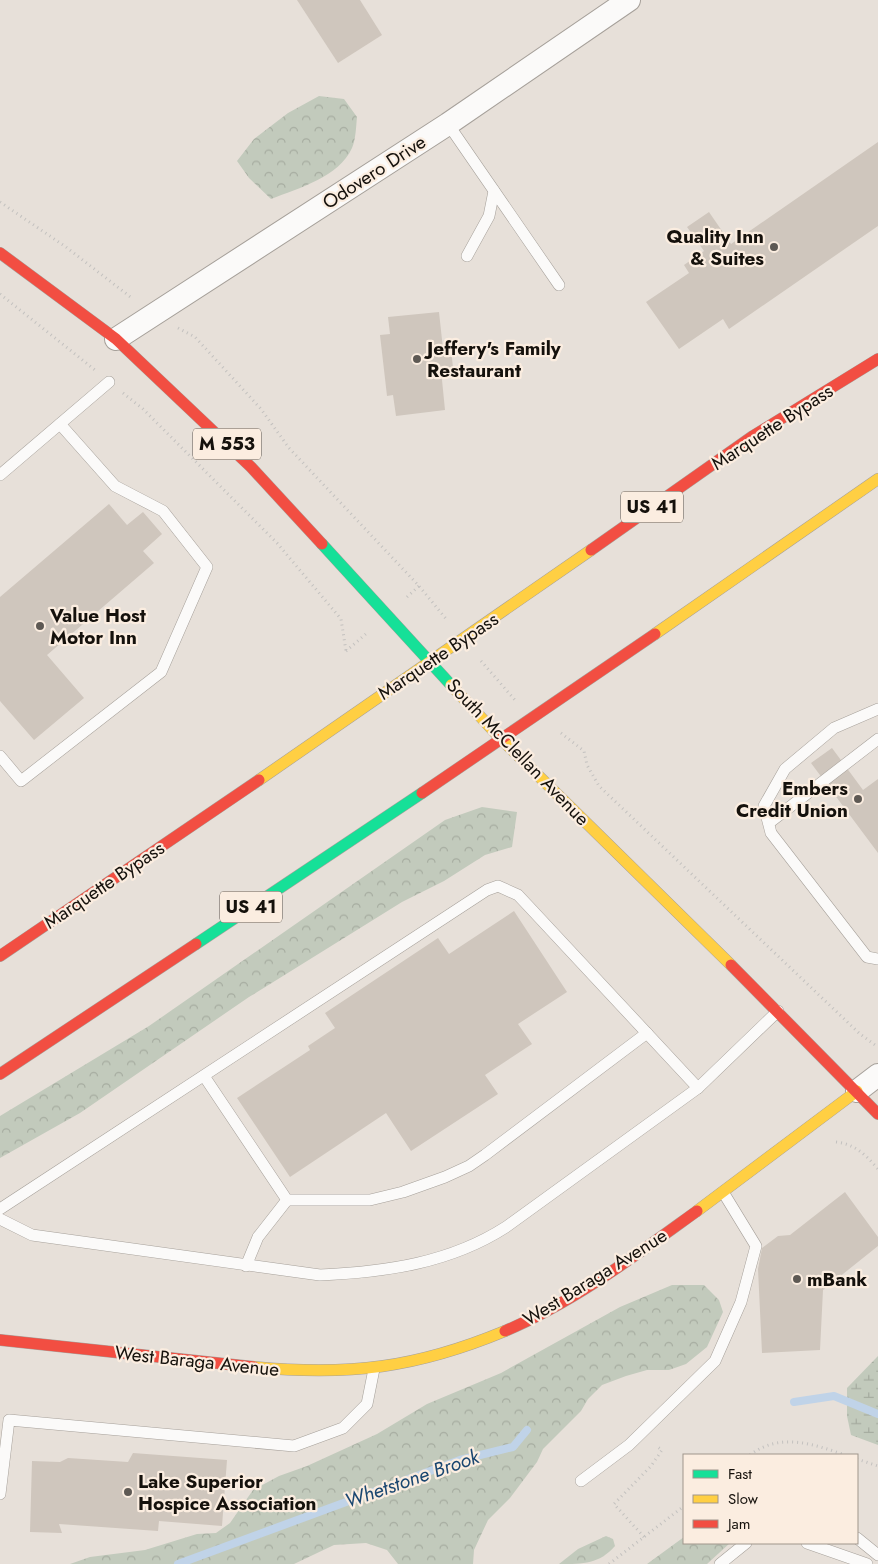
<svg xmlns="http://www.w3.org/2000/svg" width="878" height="1564" viewBox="0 0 878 1564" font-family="Jost,sans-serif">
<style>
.forest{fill:url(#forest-crowns)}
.wetland{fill:url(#wetland-marsh)}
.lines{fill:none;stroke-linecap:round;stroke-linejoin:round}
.stream{stroke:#c0d3e8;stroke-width:8}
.building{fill:#cfc6bd}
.lane-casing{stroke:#a6a09a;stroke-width:12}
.street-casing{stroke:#a6a09a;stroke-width:24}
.fast-casing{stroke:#a6a09a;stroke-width:12}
.slow-casing{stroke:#a6a09a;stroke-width:12}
.jam-casing{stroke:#a6a09a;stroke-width:12}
.path{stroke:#c3c1bf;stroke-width:3;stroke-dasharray:1 4;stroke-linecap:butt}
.lane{stroke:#fbfaf9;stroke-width:11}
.street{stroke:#fbfaf9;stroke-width:22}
.fast{stroke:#16e098;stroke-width:11}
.slow{stroke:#ffcf43;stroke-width:11}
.jam{stroke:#f24e42;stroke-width:11}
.poi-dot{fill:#5e5954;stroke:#fbede0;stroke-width:2}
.labels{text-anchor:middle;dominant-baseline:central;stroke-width:4.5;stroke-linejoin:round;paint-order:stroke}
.shield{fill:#fbede0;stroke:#5a534c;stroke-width:1}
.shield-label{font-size:18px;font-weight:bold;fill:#15110c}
.street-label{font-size:19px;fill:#15110c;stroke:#fbede0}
.poi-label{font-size:19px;font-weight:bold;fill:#15110c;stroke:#fbede0;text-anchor:start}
.water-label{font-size:20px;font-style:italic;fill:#1a4670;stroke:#fbede0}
</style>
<defs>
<pattern id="forest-crowns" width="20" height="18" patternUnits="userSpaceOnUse" patternTransform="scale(1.25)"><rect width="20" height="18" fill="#c2cabc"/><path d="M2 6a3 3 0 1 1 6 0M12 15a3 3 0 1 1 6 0" fill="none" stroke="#a6aca0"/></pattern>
<pattern id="wetland-marsh" width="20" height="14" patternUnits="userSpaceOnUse" patternTransform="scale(1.25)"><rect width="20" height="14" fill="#c2cabc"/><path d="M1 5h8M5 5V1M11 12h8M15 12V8" fill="none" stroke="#a6aca0"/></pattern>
</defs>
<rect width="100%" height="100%" fill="#e7e0d9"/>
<!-- forest -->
<g class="forest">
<path d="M 319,96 L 344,99 L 357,117 C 356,126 356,139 352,148 C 339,177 299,188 271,199 L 249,178 L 237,161 L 254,139 L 288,113 Z"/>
<path d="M 482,807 L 517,812 L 512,847 L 485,855 L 444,881 L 402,902 L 249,997 L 80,1113 L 0,1158 L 0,1116 L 149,1026 L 445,820 Z"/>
<path d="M 672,1285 L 704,1285 L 719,1300 L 723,1312 L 707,1347 L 686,1364 L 669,1370 L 647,1370 L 626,1376 L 602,1385 L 588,1399 L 581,1411 L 543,1449 L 537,1462 L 510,1498 L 488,1520 L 474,1550 L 473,1564 L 398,1564 L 387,1550 L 366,1543 L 334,1545 L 294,1564 L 70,1564 L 90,1557 L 145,1550 L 197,1534 L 216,1533 L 230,1523 L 253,1490 L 279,1476 L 307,1466 L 377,1434 L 427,1404 L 501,1373 L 620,1307 Z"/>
<path d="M 606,1536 L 613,1539 L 615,1546 C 599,1564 584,1564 559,1564 L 578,1549 Z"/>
<path d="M 684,1537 L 684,1543 L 730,1543 L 707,1564 L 647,1564 Z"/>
</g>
<!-- wetland -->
<path class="wetland" d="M 878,1356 L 878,1445 L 851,1435 L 847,1416 L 847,1388 Z"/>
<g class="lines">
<!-- stream -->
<g class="stream">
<path d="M 794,1402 L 834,1396 L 878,1414"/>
<path d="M 178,1564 L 460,1460 L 513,1447 L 527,1430"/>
</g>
</g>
<!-- building -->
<g class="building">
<path d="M 297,0 L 360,0 L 382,35 L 338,63 Z"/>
<path d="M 878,142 L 878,226 L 729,329 L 723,319 L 679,349 L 646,302 L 689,273 L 684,265 L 704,251 L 687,227 L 709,212 L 731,244 Z"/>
<path d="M 439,312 L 443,349 L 451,348 L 453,368 L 441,370 L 445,410 L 396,416 L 393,395 L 387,396 L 380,335 L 390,334 L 388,317 Z"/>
<path d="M 109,504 L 127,525 L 143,512 L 162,534 L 143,551 L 154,563 L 47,655 L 84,698 L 34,740 L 0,701 L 0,597 Z"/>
<path d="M 832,748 L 863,790 L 878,779 L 878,853 L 811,763 Z"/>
<path d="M 514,911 L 567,992 L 518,1024 L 532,1044 L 485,1075 L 498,1094 L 411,1151 L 386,1113 L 290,1177 L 237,1098 L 310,1050 L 308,1046 L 335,1028 L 325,1013 L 438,938 L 449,954 Z"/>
<path d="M 845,1192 L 878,1237 L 878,1246 L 823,1290 L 820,1350 L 762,1353 L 758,1269 L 762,1248 L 778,1236 L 790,1235 Z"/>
<path d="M 133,1453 L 227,1460 L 222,1526 L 159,1521 L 158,1531 L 59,1524 L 62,1533 L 30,1532 L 32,1461 L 60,1462 L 68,1458 L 128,1462 Z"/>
</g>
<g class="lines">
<defs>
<g id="lane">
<path d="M 448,124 L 559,285"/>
<path d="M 467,256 L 489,216 L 494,191"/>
<path d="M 0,475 L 109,382"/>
<path d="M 878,709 L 834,728 L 785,769 L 764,806 L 771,833 L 867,957 L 878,959"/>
<path d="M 0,756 L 21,781 L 161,672 L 207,567 L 163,511 L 115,486 L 60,424"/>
<path d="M 769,823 L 878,739"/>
<path d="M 204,1076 L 287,1200 L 370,1200 L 403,1192 L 445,1177 L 469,1166 L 485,1155 L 647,1033"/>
<path d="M 0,1209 L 487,890 L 498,886 L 518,895 L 533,911 L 698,1088"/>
<path d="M 0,1219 L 32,1235 L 320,1275 C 386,1272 450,1263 506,1227 L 698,1088 L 778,1011"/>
<path d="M 246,1266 L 258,1237 L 287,1200"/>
<path d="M 581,1481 L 629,1445 L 715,1361 L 741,1302 L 756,1246 L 723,1192"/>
<path d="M 0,1494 L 9,1420 L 294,1446 L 343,1428 L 367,1404 L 374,1369"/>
<path d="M 857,1538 L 878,1555"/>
<path d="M 807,1543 L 867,1564"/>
<path d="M 720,1564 L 746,1543"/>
</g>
<g id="street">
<path d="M 116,339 L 448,124 L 629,0"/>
<path d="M 857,1091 L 878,1075"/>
</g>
<g id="fast">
<path d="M 322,544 L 451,685"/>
<path d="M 196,944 L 422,793"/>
</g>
<g id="slow">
<path d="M 655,634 L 878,479"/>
<path d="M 451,685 L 502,740"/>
<path d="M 502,740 L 731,965"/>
<path d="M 259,780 L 591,550"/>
<path d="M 697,1211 L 857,1091"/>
<path d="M 254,1367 C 349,1376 416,1368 505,1331"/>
</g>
<g id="jam">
<path d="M 0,253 L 116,339 L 251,467 L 322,544"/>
<path d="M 591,550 L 753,436 L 878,359"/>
<path d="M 422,793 L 655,634"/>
<path d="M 0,956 L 259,780"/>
<path d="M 731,965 L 878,1114"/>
<path d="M 0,1074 L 196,944"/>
<path d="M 505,1331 C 574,1302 636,1255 697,1211"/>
<path d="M 0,1340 L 254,1367"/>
</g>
</defs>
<!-- lane casing -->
<use href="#lane" class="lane-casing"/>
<!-- street casing -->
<use href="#street" class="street-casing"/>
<!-- fast casing -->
<use href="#fast" class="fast-casing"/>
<!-- slow casing -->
<use href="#slow" class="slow-casing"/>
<!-- jam casing -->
<use href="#jam" class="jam-casing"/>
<!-- path -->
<g class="path">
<path d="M 0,202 L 66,247 L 133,299"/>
<path d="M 0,294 L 95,370"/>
<path d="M 178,328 L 195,337 L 261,409 L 289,448 L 419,586 L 447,620"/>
<path d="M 123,393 L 143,409 L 277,543 L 341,619 L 346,651"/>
<path d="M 407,597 L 419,586"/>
<path d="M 346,651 L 367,633"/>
<path d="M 481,661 L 515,700"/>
<path d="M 561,733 L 584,751 L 587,765 L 599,786 L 860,1034 L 878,1047"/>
<path d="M 836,1142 C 855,1144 866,1155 878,1169"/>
<path d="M 750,1455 C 780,1432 813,1444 845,1455"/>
<path d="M 857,1459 L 878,1466"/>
<path d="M 644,1537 L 614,1504 L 651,1466 L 662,1450 L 656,1446"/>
<path d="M 609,1564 L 684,1506"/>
</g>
<!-- lane -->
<use href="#lane" class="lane"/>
<!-- street -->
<use href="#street" class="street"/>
<!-- fast -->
<use href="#fast" class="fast"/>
<!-- slow -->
<use href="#slow" class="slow"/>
<!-- jam -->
<use href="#jam" class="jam"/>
</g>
<!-- markers -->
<g class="poi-dot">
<circle cx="774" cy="247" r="5"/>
<circle cx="417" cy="359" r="5"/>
<circle cx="40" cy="626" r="5"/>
<circle cx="858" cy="799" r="5"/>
<circle cx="797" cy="1279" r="5"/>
<circle cx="128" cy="1492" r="5"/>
</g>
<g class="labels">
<!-- shield labels -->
<g class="shield">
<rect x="193" y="428.5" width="68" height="31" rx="4"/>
<rect x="621" y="491.5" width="62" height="31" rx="4"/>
<rect x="220" y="891.5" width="62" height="31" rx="4"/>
</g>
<g class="shield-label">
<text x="227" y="444">M 553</text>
<text x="652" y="507">US 41</text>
<text x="251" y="907">US 41</text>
</g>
<!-- street labels -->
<g class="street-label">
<text transform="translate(374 172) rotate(-33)">Odovero Drive</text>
<text transform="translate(772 427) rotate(-33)">Marquette Bypass</text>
<text transform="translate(438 656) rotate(-34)">Marquette Bypass</text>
<text transform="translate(518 752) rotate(46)">South McClellan Avenue</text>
<text transform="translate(104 885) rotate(-34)">Marquette Bypass</text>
<text transform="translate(595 1277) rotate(-32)">West Baraga Avenue</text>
<text transform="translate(197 1361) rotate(6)">West Baraga Avenue</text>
</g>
<!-- poi labels -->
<g class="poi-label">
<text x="764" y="236" text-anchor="end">Quality Inn<tspan x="764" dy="22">&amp; Suites</tspan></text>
<text x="427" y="348">Jeffery's Family<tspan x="427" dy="22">Restaurant</tspan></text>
<text x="50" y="615">Value Host<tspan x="50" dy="22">Motor Inn</tspan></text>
<text x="848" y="788" text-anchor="end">Embers<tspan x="848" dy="22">Credit Union</tspan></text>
<text x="807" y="1279">mBank</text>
<text x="138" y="1481">Lake Superior<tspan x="138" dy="22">Hospice Association</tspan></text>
</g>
<!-- water labels -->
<g class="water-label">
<text transform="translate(412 1479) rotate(-19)">Whetstone Brook</text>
</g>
</g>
<!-- legend -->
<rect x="683" y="1454" width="175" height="90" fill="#fbede0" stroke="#9f958b"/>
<rect x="693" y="1470" width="25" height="8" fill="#16e098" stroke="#9f958b"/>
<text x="728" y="1479" font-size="15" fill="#15110c">Fast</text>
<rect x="693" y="1495" width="25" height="8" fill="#ffcf43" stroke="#9f958b"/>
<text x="728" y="1504" font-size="15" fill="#15110c">Slow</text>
<rect x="693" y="1520" width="25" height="8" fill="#f24e42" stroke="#9f958b"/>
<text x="728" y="1529" font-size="15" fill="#15110c">Jam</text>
</svg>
